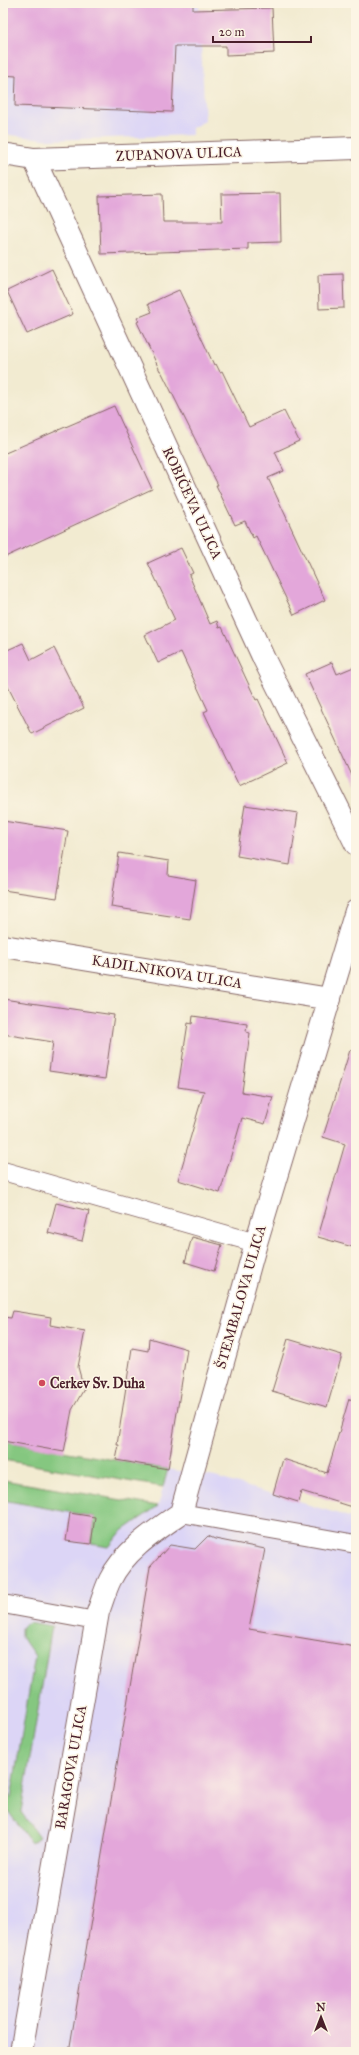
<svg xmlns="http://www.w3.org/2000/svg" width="359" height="2055" viewBox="0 0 359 2055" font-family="'IM FELL Great Primer',serif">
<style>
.built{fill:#dcd5f6}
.grass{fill:#85c780;stroke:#687356}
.building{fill:#e3a7da}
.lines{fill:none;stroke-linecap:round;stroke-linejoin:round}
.lane-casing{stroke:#856665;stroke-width:20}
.street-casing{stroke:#856665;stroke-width:24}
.lane{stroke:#fff;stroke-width:18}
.street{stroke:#fff;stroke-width:22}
.poi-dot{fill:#d1495b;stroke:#fcf5e5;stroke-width:1.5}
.labels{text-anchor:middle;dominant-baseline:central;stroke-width:3;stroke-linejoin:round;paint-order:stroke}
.street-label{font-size:14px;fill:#4a1f2b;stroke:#fcf5e5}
.poi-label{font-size:14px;font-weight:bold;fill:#4a1f2b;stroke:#fcf5e5;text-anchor:start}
</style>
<rect width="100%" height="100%" fill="#fcf5e5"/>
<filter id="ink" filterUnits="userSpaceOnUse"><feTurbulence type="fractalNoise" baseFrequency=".025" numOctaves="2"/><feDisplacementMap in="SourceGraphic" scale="8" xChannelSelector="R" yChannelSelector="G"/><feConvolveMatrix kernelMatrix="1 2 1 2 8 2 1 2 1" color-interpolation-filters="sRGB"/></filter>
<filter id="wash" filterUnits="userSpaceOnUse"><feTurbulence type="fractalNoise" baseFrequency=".012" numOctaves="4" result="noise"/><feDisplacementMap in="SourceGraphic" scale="16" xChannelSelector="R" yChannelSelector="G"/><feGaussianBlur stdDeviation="0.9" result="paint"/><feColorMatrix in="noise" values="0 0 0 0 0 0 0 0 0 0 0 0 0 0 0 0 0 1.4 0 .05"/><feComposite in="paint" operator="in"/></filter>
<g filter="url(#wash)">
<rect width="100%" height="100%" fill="#f2ebd1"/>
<!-- built -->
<g class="built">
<path d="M 3,3 L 199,3 L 205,121 L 192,128 L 192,135 L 51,140 L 3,134 Z"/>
<path d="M 168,1469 L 215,1477 L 356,1519 L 356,2052 L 3,2052 L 3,1500 L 95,1517 L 109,1547 L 121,1532 L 158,1506 Z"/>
</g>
<!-- grass -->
<g class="grass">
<path d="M 3,1441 L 168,1469 L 163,1487 L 3,1460 Z"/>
<path d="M 3,1480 L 158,1506 L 121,1532 L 109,1547 L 91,1544 L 95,1517 L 3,1500 Z"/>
<path d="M 29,1622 L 52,1626 L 21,1812 L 39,1837 L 31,1843 L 3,1804 L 3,1788 L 11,1798 L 35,1656 L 21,1636 L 21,1628 Z"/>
</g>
<g id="blocks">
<!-- building -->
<g class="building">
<path d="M 3,3 L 193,3 L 193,10 L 272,8 L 274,53 L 226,55 L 226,46 L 175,46 L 172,112 L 15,106 L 16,76 L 3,75 Z"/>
<path d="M 280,193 L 281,242 L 248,243 L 248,249 L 101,254 L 99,196 L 162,194 L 163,222 L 222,222 L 221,194 Z"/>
<path d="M 52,269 L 73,314 L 27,334 L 7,291 Z"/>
<path d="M 343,274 L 344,308 L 319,309 L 318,275 Z"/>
<path d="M 179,290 L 214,365 L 216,364 L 220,372 L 222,371 L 249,427 L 284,411 L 299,441 L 275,452 L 284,471 L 268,478 L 325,600 L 294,615 L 256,536 L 253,538 L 245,521 L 235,525 L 216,485 L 218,485 L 161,371 L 160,371 L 137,322 L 139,321 L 137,318 L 152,312 L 148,304 Z"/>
<path d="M 114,406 L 152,489 L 3,558 L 3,454 Z"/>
<path d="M 181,548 L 193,573 L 189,575 L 210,624 L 217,621 L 219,628 L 222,627 L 256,700 L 258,699 L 288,763 L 239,786 L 204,712 L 208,710 L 181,652 L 158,663 L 145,635 L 175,620 L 148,563 Z"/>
<path d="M 23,643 L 31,660 L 54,648 L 84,708 L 32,734 L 3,677 L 3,652 Z"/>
<path d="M 332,662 L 337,674 L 356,666 L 356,784 L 305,674 Z"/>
<path d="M 245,805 L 298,813 L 290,865 L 237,856 Z"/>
<path d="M 3,821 L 68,831 L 57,898 L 3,890 Z"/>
<path d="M 119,853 L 169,861 L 168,875 L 196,880 L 190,919 L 111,907 Z"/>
<path d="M 3,999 L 114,1015 L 105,1079 L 49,1071 L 53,1042 L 3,1034 Z"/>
<path d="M 193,1016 L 247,1024 L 246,1032 L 250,1033 L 242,1092 L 273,1097 L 265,1124 L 242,1118 L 220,1193 L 178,1180 L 204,1091 L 178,1087 L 188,1023 L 192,1024 Z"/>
<path d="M 350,1050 L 356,1051 L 356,1248 L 318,1237 L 345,1144 L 323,1137 Z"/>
<path d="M 56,1203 L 89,1211 L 82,1241 L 48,1233 Z"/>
<path d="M 192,1237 L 222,1245 L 214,1271 L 185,1262 Z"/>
<path d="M 13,1311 L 51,1317 L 50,1325 L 85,1331 L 78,1367 L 84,1389 L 72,1410 L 64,1452 L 3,1441 L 3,1317 L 11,1318 Z"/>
<path d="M 149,1338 L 187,1349 L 168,1469 L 116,1460 L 119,1445 L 117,1445 L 132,1348 L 148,1351 Z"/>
<path d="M 288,1339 L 342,1355 L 327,1407 L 272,1391 Z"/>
<path d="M 349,1399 L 356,1400 L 356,1508 L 301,1491 L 298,1502 L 273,1494 L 283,1459 L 327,1473 Z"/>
<path d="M 70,1513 L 95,1517 L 91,1544 L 66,1541 Z"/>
<path d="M 208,1536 L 215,1539 L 265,1549 L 249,1629 L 356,1647 L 356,2052 L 69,2052 L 150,1567 L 170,1545 L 195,1549 Z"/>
</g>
</g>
</g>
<g filter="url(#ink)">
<use href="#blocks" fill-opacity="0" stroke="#856665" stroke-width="1"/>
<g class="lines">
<defs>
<g id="lane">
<path d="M 3,1171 L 256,1243"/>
<path d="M 181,1513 L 356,1544"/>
<path d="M 3,1604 L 96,1621"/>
</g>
<g id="street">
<path d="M 3,154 L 34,159 L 356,148"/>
<path d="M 34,159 L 264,659 L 356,844"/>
<path d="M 3,946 L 330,999"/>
<path d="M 21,2052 L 98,1612 C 102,1602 105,1590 110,1580 C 124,1551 155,1531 181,1513 L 256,1243 L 356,911"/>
</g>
</defs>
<!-- lane casing -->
<use href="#lane" class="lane-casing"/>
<!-- street casing -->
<use href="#street" class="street-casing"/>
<!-- lane -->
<use href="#lane" class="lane"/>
<!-- street -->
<use href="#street" class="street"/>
</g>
</g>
<!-- markers -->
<circle class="poi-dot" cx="42" cy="1383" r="4"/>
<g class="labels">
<!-- street labels -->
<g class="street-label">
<text transform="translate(179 154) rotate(-2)">ZUPANOVA ULICA</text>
<text transform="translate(192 503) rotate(65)">ROBIČEVA ULICA</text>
<text transform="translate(167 972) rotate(9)">KADILNIKOVA ULICA</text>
<text transform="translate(241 1297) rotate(-74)">ŠTEMBALOVA ULICA</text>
<text transform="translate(71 1767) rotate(-80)">BARAGOVA ULICA</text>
</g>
<!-- poi labels -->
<g class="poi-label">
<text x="50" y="1383">Cerkev Sv. Duha</text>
</g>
</g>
<!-- margin -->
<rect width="359" height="2055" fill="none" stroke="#fcf5e5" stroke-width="16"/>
<!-- north arrow -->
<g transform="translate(321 2017)" stroke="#fcf5e5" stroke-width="3" paint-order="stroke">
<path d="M0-3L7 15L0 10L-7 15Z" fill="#4a1f2b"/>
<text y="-6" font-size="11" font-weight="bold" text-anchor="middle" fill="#4a1f2b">N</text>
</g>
<!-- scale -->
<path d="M213 36v6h98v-6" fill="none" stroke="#4a1f2b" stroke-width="2"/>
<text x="219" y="36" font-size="12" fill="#4a1f2b" stroke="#fcf5e5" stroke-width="3" paint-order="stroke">20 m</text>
</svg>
